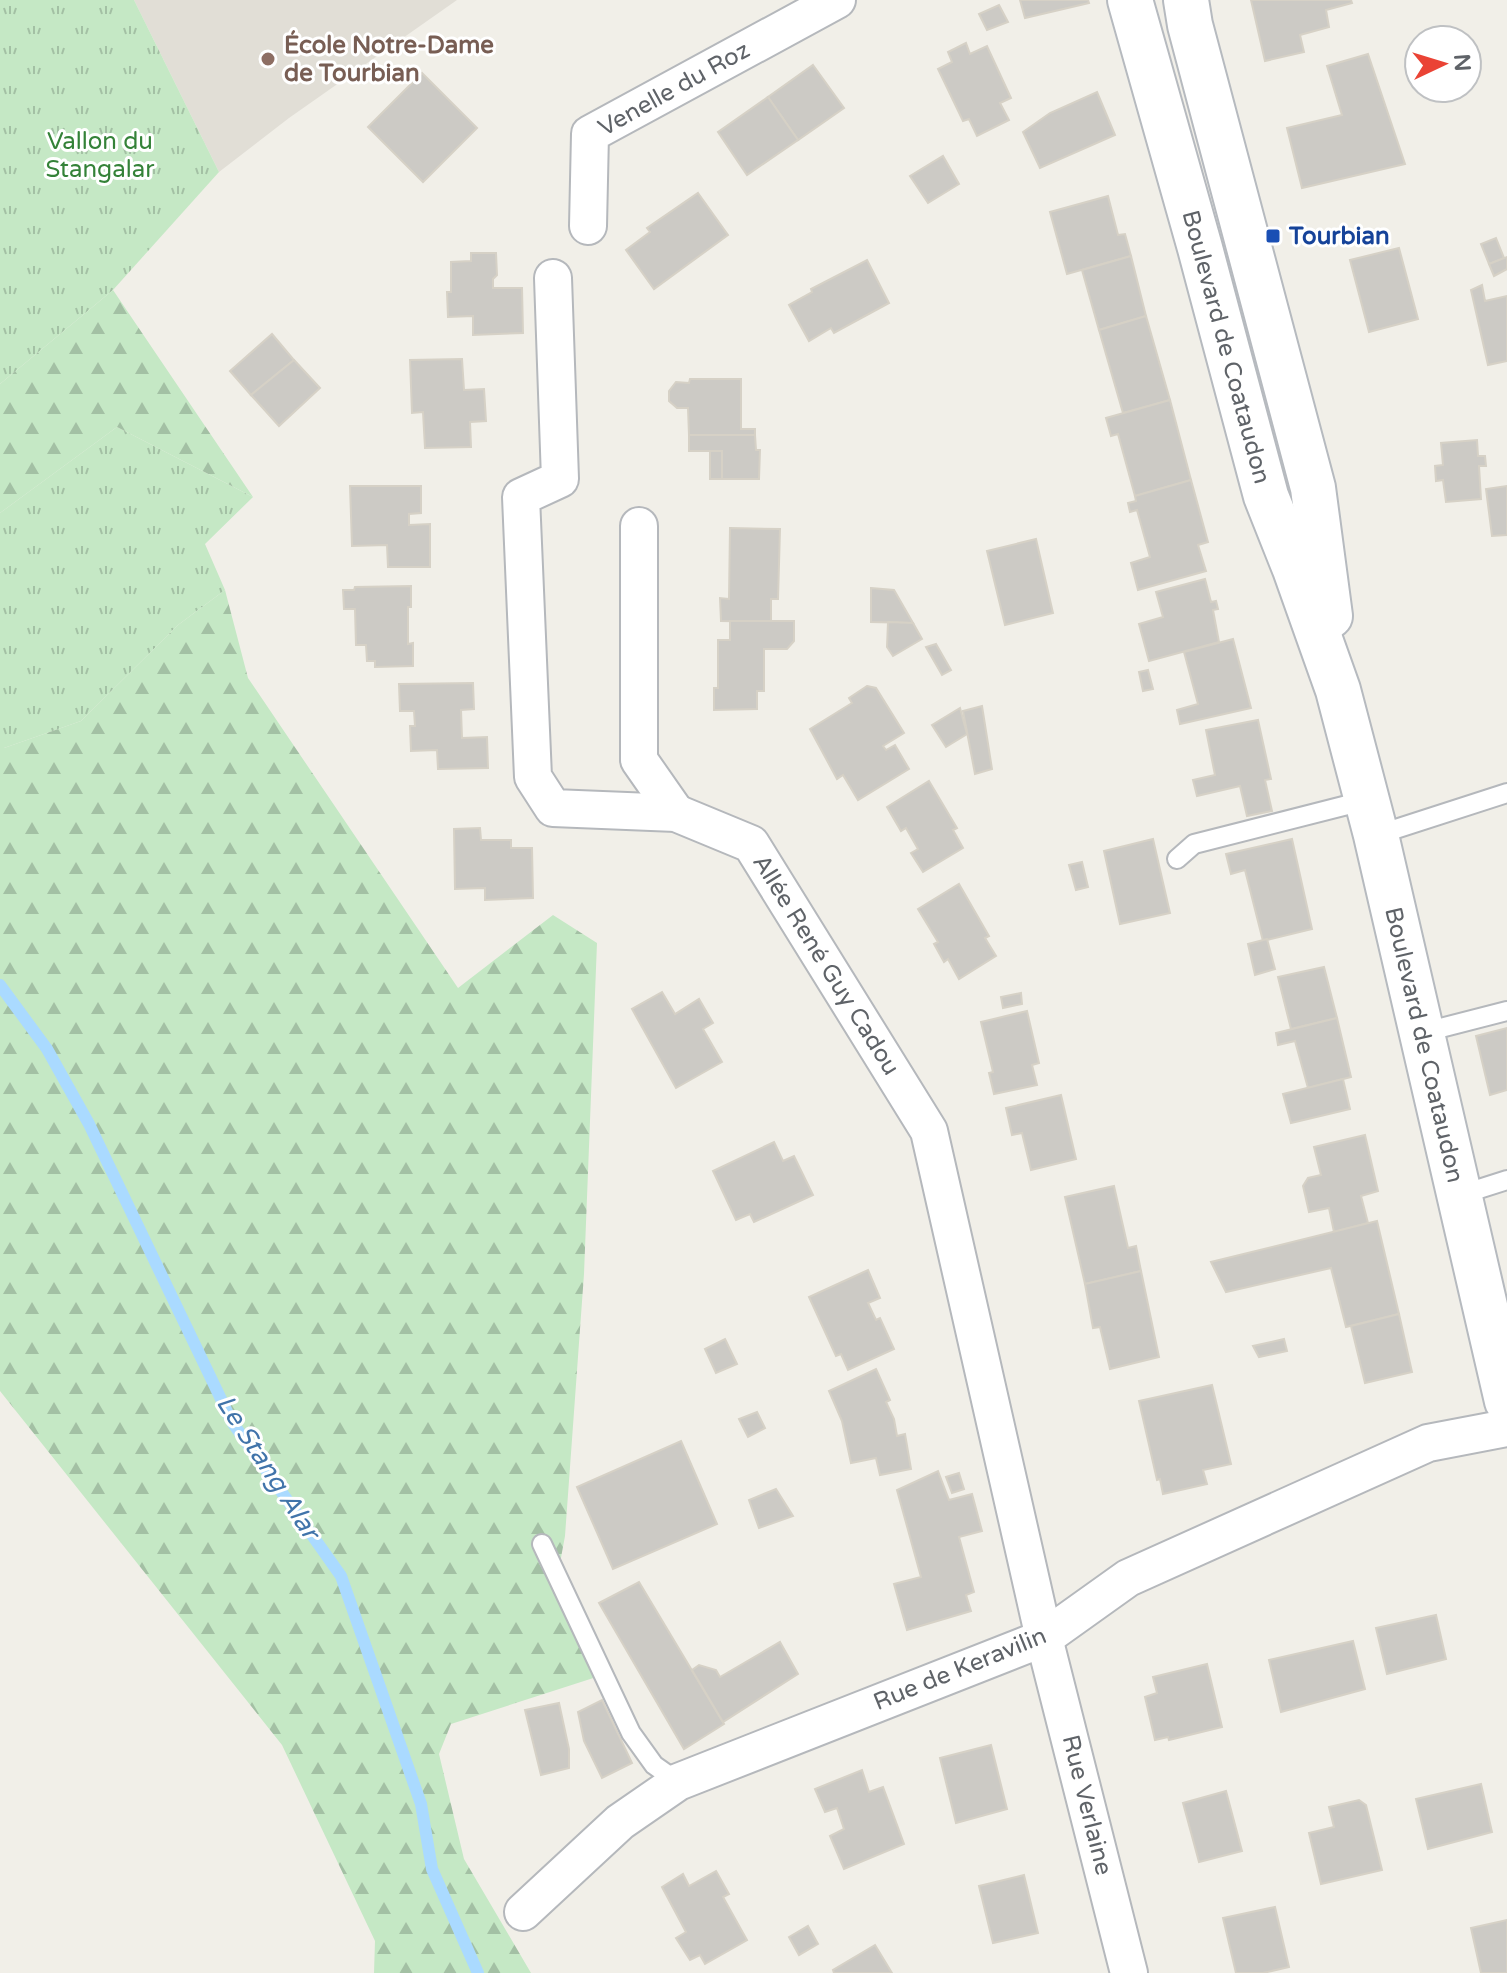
<svg xmlns="http://www.w3.org/2000/svg" width="1507" height="1973" viewBox="0 0 1507 1973" font-family="'Varela Round',sans-serif">
<style>
.education{fill:#e1ded6}
.grass{fill:url(#grass-tufts)}
.forest{fill:url(#forest-firs)}
.lines{fill:none;stroke-linecap:round;stroke-linejoin:round}
.stream{stroke:#aadaff;stroke-width:12}
.building{fill:#cccac5;stroke:#d6d1c6;stroke-width:2}
.lane-casing{stroke:#b5b8bc;stroke-width:22}
.street-casing{stroke:#b5b8bc;stroke-width:40}
.secondary-casing{stroke:#b6babf;stroke-width:48}
.lane{stroke:#fff;stroke-width:18}
.street{stroke:#fff;stroke-width:36}
.secondary{stroke:#fff;stroke-width:44}
.education-dot{fill:#8d6e63;stroke:#fff;stroke-width:3}
.transit-dot{fill:#1a4fb4;stroke:#fff;stroke-width:3}
.labels{text-anchor:middle;dominant-baseline:central;stroke-width:6;stroke-linejoin:round;paint-order:stroke}
.education-label{font-size:24px;font-weight:bold;fill:#785e54;stroke:#fff;text-anchor:start}
.street-label{font-size:24px;fill:#5f6368;stroke:#fff}
.park-label{font-size:24px;fill:#348238;stroke:#fff}
.transit-label{font-size:24px;font-weight:bold;fill:#164399;stroke:#fff;text-anchor:start}
.water-label{font-size:26px;font-style:italic;fill:#4174aa;stroke:#fff}
</style>
<defs>
<pattern id="grass-tufts" width="24" height="20" patternUnits="userSpaceOnUse" patternTransform="scale(2)"><rect width="24" height="20" fill="#c5e8c5"/><path d="M3 7l-1-3M5 7V3M7 7l1-3M15 17l-1-3M17 17v-4M19 17l1-3" fill="none" stroke="#a3c0a4"/></pattern>
<pattern id="forest-firs" width="22" height="20" patternUnits="userSpaceOnUse" patternTransform="scale(2)"><rect width="22" height="20" fill="#c5e8c5"/><path d="M5 1l3.5 6h-7zM16 11l3.5 6h-7z" fill="#a3c0a4"/></pattern>
</defs>
<rect width="100%" height="100%" fill="#f1efe8"/>
<!-- education -->
<path class="education" d="M 134,0 L 457,0 L 289,118 L 219,172 Z"/>
<!-- grass -->
<g class="grass">
<path d="M 0,0 L 134,0 L 219,172 L 113,290 L 0,384 Z"/>
<path d="M 117,427 L 253,497 L 205,544 L 225,590 L 178,625 L 81,721 L 4,748 L 0,748 L 0,513 Z"/>
</g>
<!-- forest -->
<g class="forest">
<path d="M 113,290 L 253,497 L 117,427 L 0,513 L 0,384 Z"/>
<path d="M 225,590 L 248,678 L 458,988 L 553,915 L 597,943 L 584,1274 L 565,1536 L 560,1563 L 612,1672 L 451,1724 L 439,1754 L 464,1859 L 531,1973 L 374,1973 L 375,1941 L 282,1745 L 0,1391 L 0,748 L 4,748 L 81,721 L 178,625 Z"/>
</g>
<g class="lines">
<!-- stream -->
<path class="stream" d="M 0,985 L 47,1049 L 89,1124 L 232,1422 L 341,1576 L 421,1804 L 432,1869 L 478,1973"/>
</g>
<!-- building -->
<g class="building">
<path d="M 1020,0 L 1088,0 L 1089,3 L 1025,18 Z"/>
<path d="M 1251,0 L 1351,0 L 1352,3 L 1326,10 L 1329,27 L 1300,35 L 1304,52 L 1265,61 Z"/>
<path d="M 999,5 L 1008,22 L 987,30 L 979,14 Z"/>
<path d="M 966,43 L 970,54 L 987,46 L 1011,98 L 1000,103 L 1009,120 L 977,136 L 969,119 L 963,121 L 938,69 L 952,62 L 948,52 Z"/>
<path d="M 1368,54 L 1405,164 L 1302,188 L 1287,128 L 1342,115 L 1327,66 Z"/>
<path d="M 813,65 L 844,108 L 798,140 L 768,97 Z"/>
<path d="M 422,73 L 477,128 L 423,182 L 368,127 Z"/>
<path d="M 1097,92 L 1115,135 L 1040,168 L 1023,132 L 1050,113 Z"/>
<path d="M 768,97 L 798,140 L 747,175 L 718,132 Z"/>
<path d="M 943,156 L 959,184 L 928,203 L 910,176 Z"/>
<path d="M 698,193 L 728,235 L 654,289 L 626,250 L 650,232 L 647,228 Z"/>
<path d="M 1108,196 L 1118,235 L 1125,234 L 1131,256 L 1067,274 L 1050,212 Z"/>
<path d="M 1496,238 L 1504,258 L 1489,264 L 1481,244 Z"/>
<path d="M 1399,248 L 1418,319 L 1369,332 L 1350,260 Z"/>
<path d="M 471,253 L 496,253 L 497,275 L 493,279 L 493,288 L 522,288 L 523,333 L 473,335 L 473,316 L 448,317 L 447,292 L 451,292 L 451,262 L 471,261 Z"/>
<path d="M 1131,256 L 1146,316 L 1099,330 L 1082,270 Z"/>
<path d="M 1507,257 L 1507,269 L 1494,276 L 1489,264 Z"/>
<path d="M 867,260 L 889,303 L 834,333 L 831,328 L 809,341 L 789,305 L 812,292 L 811,289 Z"/>
<path d="M 1482,285 L 1485,301 L 1507,296 L 1507,361 L 1488,365 L 1471,290 Z"/>
<path d="M 1146,316 L 1170,400 L 1123,413 L 1099,330 Z"/>
<path d="M 272,334 L 294,360 L 251,395 L 230,371 Z"/>
<path d="M 462,359 L 464,390 L 484,389 L 486,421 L 470,422 L 471,447 L 425,448 L 423,412 L 412,413 L 410,360 Z"/>
<path d="M 294,360 L 320,388 L 279,426 L 251,395 Z"/>
<path d="M 690,379 L 741,379 L 741,429 L 755,429 L 755,435 L 689,435 L 688,408 L 677,408 L 669,401 L 669,391 L 676,382 L 689,383 Z"/>
<path d="M 1170,400 L 1191,480 L 1135,496 L 1118,434 L 1111,436 L 1106,418 Z"/>
<path d="M 689,435 L 755,435 L 756,450 L 760,450 L 759,479 L 722,479 L 722,451 L 689,451 Z"/>
<path d="M 1477,440 L 1478,456 L 1485,456 L 1486,466 L 1479,466 L 1481,499 L 1446,502 L 1443,480 L 1436,481 L 1435,466 L 1443,465 L 1441,443 Z"/>
<rect x="710" y="451" width="12" height="28"/>
<path d="M 1191,480 L 1208,542 L 1198,545 L 1206,571 L 1138,590 L 1131,563 L 1150,557 L 1137,510 L 1130,512 L 1128,503 L 1136,501 L 1135,496 Z"/>
<path d="M 350,486 L 421,486 L 421,513 L 409,514 L 409,525 L 430,524 L 430,567 L 388,567 L 387,545 L 352,546 Z"/>
<path d="M 1507,486 L 1507,535 L 1492,536 L 1486,489 Z"/>
<path d="M 730,528 L 780,529 L 778,599 L 771,599 L 771,622 L 721,621 L 720,598 L 729,599 Z"/>
<path d="M 1036,539 L 1053,613 L 1005,625 L 987,551 Z"/>
<path d="M 1205,579 L 1211,602 L 1216,601 L 1218,609 L 1213,610 L 1219,642 L 1149,661 L 1139,624 L 1163,617 L 1156,592 Z"/>
<path d="M 411,586 L 411,607 L 408,607 L 408,644 L 413,643 L 413,666 L 375,667 L 375,661 L 367,661 L 366,645 L 356,645 L 355,609 L 344,609 L 343,590 L 354,590 L 355,587 Z"/>
<path d="M 871,588 L 894,590 L 913,623 L 871,622 Z"/>
<path d="M 730,621 L 794,621 L 794,641 L 787,649 L 764,649 L 764,691 L 757,691 L 757,709 L 714,710 L 714,688 L 718,688 L 718,640 L 730,640 Z"/>
<path d="M 888,622 L 913,623 L 922,639 L 893,656 L 887,647 Z"/>
<path d="M 1233,639 L 1251,708 L 1180,724 L 1177,710 L 1198,704 L 1184,652 Z"/>
<path d="M 936,644 L 951,670 L 942,675 L 926,647 Z"/>
<path d="M 1148,670 L 1153,689 L 1143,691 L 1139,672 Z"/>
<path d="M 473,683 L 474,709 L 461,710 L 462,738 L 487,737 L 488,768 L 438,769 L 437,750 L 411,751 L 410,726 L 415,726 L 414,711 L 400,711 L 399,684 Z"/>
<path d="M 867,686 L 876,688 L 904,733 L 883,746 L 886,750 L 895,745 L 909,769 L 858,800 L 843,775 L 837,779 L 810,729 L 852,703 L 849,698 Z"/>
<path d="M 982,706 L 992,769 L 975,774 L 963,711 Z"/>
<path d="M 960,708 L 967,734 L 946,747 L 932,725 Z"/>
<path d="M 1258,720 L 1271,779 L 1265,780 L 1272,811 L 1247,816 L 1240,786 L 1197,796 L 1193,780 L 1215,775 L 1206,730 Z"/>
<path d="M 929,781 L 957,828 L 953,830 L 963,848 L 923,872 L 911,853 L 918,849 L 906,828 L 901,831 L 887,807 Z"/>
<path d="M 480,828 L 481,840 L 511,840 L 511,848 L 532,848 L 533,898 L 485,900 L 485,888 L 455,889 L 454,829 Z"/>
<path d="M 1153,839 L 1170,913 L 1120,924 L 1104,851 Z"/>
<path d="M 1292,839 L 1312,929 L 1263,941 L 1245,870 L 1231,874 L 1226,854 Z"/>
<path d="M 1082,862 L 1088,887 L 1076,890 L 1069,865 Z"/>
<path d="M 959,884 L 989,936 L 985,938 L 996,956 L 959,979 L 948,959 L 944,962 L 934,944 L 938,942 L 918,909 Z"/>
<path d="M 1267,939 L 1275,969 L 1255,975 L 1248,944 Z"/>
<path d="M 1324,967 L 1337,1018 L 1291,1029 L 1278,977 Z"/>
<path d="M 662,992 L 675,1014 L 699,999 L 713,1023 L 703,1029 L 722,1062 L 676,1088 L 632,1009 Z"/>
<path d="M 1021,993 L 1022,1004 L 1003,1008 L 1001,997 Z"/>
<path d="M 1027,1011 L 1039,1063 L 1032,1065 L 1037,1085 L 994,1094 L 989,1073 L 993,1072 L 981,1022 Z"/>
<path d="M 1337,1018 L 1351,1077 L 1308,1088 L 1295,1041 L 1278,1045 L 1276,1033 Z"/>
<path d="M 1507,1028 L 1507,1090 L 1490,1095 L 1476,1036 Z"/>
<path d="M 1343,1079 L 1350,1109 L 1291,1123 L 1283,1094 Z"/>
<path d="M 1061,1095 L 1076,1159 L 1031,1170 L 1022,1133 L 1012,1135 L 1006,1108 Z"/>
<path d="M 1365,1135 L 1378,1191 L 1361,1196 L 1368,1223 L 1334,1232 L 1329,1208 L 1309,1212 L 1303,1186 L 1308,1178 L 1321,1175 L 1314,1147 Z"/>
<path d="M 774,1142 L 783,1161 L 794,1156 L 813,1195 L 754,1222 L 750,1214 L 736,1220 L 713,1171 Z"/>
<path d="M 1114,1186 L 1128,1248 L 1136,1246 L 1141,1271 L 1085,1284 L 1065,1197 Z"/>
<path d="M 1377,1221 L 1399,1314 L 1346,1327 L 1331,1268 L 1226,1292 L 1211,1262 Z"/>
<path d="M 868,1270 L 880,1298 L 868,1303 L 876,1320 L 880,1318 L 894,1349 L 848,1370 L 841,1354 L 836,1356 L 809,1297 Z"/>
<path d="M 1141,1271 L 1159,1357 L 1110,1369 L 1100,1327 L 1093,1328 L 1085,1284 Z"/>
<path d="M 1399,1314 L 1412,1372 L 1365,1383 L 1351,1326 Z"/>
<path d="M 725,1339 L 737,1364 L 716,1373 L 705,1349 Z"/>
<path d="M 1284,1339 L 1287,1351 L 1259,1357 L 1253,1346 Z"/>
<path d="M 876,1369 L 890,1400 L 886,1402 L 894,1419 L 897,1436 L 905,1434 L 911,1469 L 880,1475 L 876,1458 L 851,1463 L 842,1421 L 829,1391 Z"/>
<path d="M 1212,1385 L 1231,1464 L 1203,1470 L 1207,1484 L 1163,1494 L 1160,1479 L 1157,1480 L 1139,1401 Z"/>
<path d="M 757,1412 L 765,1428 L 748,1437 L 739,1419 Z"/>
<path d="M 681,1441 L 717,1524 L 613,1569 L 577,1487 Z"/>
<path d="M 938,1471 L 949,1500 L 972,1494 L 982,1531 L 959,1537 L 974,1592 L 966,1595 L 971,1611 L 907,1630 L 894,1584 L 921,1577 L 897,1490 Z"/>
<path d="M 959,1473 L 964,1489 L 952,1493 L 946,1477 Z"/>
<path d="M 776,1489 L 793,1516 L 759,1528 L 749,1500 Z"/>
<path d="M 639,1582 L 724,1724 L 684,1749 L 599,1603 Z"/>
<path d="M 1436,1615 L 1446,1659 L 1387,1674 L 1376,1628 Z"/>
<path d="M 1353,1641 L 1365,1689 L 1281,1712 L 1269,1660 Z"/>
<path d="M 780,1642 L 798,1674 L 723,1722 L 692,1670 L 699,1665 L 716,1670 L 720,1677 Z"/>
<path d="M 1207,1664 L 1222,1727 L 1169,1740 L 1168,1737 L 1155,1740 L 1145,1697 L 1157,1693 L 1153,1677 Z"/>
<path d="M 602,1700 L 632,1763 L 602,1778 L 584,1741 L 578,1712 Z"/>
<path d="M 559,1703 L 569,1749 L 569,1768 L 541,1775 L 525,1710 Z"/>
<path d="M 991,1745 L 1007,1809 L 956,1823 L 940,1758 Z"/>
<path d="M 862,1770 L 869,1792 L 883,1787 L 904,1844 L 844,1869 L 830,1836 L 844,1829 L 837,1808 L 825,1812 L 815,1789 Z"/>
<path d="M 1481,1784 L 1492,1832 L 1428,1849 L 1416,1799 Z"/>
<path d="M 1226,1791 L 1242,1851 L 1199,1862 L 1183,1803 Z"/>
<path d="M 1359,1800 L 1366,1805 L 1382,1870 L 1321,1884 L 1309,1833 L 1334,1827 L 1329,1807 Z"/>
<path d="M 716,1871 L 729,1894 L 723,1897 L 747,1940 L 705,1964 L 700,1955 L 690,1960 L 676,1938 L 686,1932 L 662,1887 L 683,1874 L 689,1886 Z"/>
<path d="M 1024,1875 L 1038,1933 L 993,1943 L 979,1886 Z"/>
<path d="M 1275,1907 L 1289,1967 L 1263,1973 L 1236,1973 L 1223,1918 Z"/>
<path d="M 1507,1920 L 1507,1973 L 1481,1973 L 1471,1928 Z"/>
<path d="M 808,1926 L 818,1944 L 799,1955 L 789,1937 Z"/>
<path d="M 875,1945 L 892,1973 L 834,1973 L 833,1970 Z"/>
</g>
<g class="lines">
<defs>
<g id="lane">
<path d="M 1377,835 L 1507,793"/>
<path d="M 1177,859 L 1194,844 L 1367,800"/>
<path d="M 1421,1033 L 1507,1011"/>
<path d="M 1460,1195 L 1507,1180"/>
<path d="M 542,1544 L 631,1733 L 654,1765 L 678,1782"/>
</g>
<g id="street">
<path d="M 588,226 L 590,134 L 837,0"/>
<path d="M 553,278 L 560,479 L 521,497 L 533,777 L 553,808 L 676,813 L 751,844 L 929,1131 L 1044,1638 L 1129,1973"/>
<path d="M 639,526 L 639,760 L 676,813"/>
<path d="M 523,1912 L 620,1822 L 678,1782 L 1044,1638 L 1128,1578 L 1428,1443 L 1507,1428"/>
</g>
<g id="secondary">
<path d="M 1130,0 L 1200,248 L 1266,496 L 1295,569 L 1338,690 L 1376,835 L 1507,1401"/>
<path d="M 1186,0 L 1190,25 L 1313,488 L 1330,616"/>
</g>
</defs>
<!-- lane casing -->
<use href="#lane" class="lane-casing"/>
<!-- street casing -->
<use href="#street" class="street-casing"/>
<!-- secondary casing -->
<use href="#secondary" class="secondary-casing"/>
<!-- lane -->
<use href="#lane" class="lane"/>
<!-- street -->
<use href="#street" class="street"/>
<!-- secondary -->
<use href="#secondary" class="secondary"/>
</g>
<!-- markers -->
<circle class="education-dot" cx="268" cy="59" r="8"/>
<rect class="transit-dot" x="1265" y="228" width="16" height="16" rx="4"/>
<g class="labels">
<!-- education labels -->
<g class="education-label">
<text x="284" y="45">École Notre-Dame<tspan x="284" dy="28">de Tourbian</tspan></text>
</g>
<!-- street labels -->
<g class="street-label">
<text transform="translate(674 89) rotate(-29)">Venelle du Roz</text>
<text transform="translate(1226 347) rotate(75)">Boulevard de Coataudon</text>
<text transform="translate(826 965) rotate(58)">Allée René Guy Cadou</text>
<text transform="translate(1424 1045) rotate(77)">Boulevard de Coataudon</text>
<text transform="translate(960 1669) rotate(-22)">Rue de Keravilin</text>
<text transform="translate(1087 1805) rotate(76)">Rue Verlaine</text>
</g>
<!-- park labels -->
<g class="park-label">
<text x="100" y="141">Vallon du<tspan x="100" dy="28">Stangalar</tspan></text>
</g>
<!-- transit labels -->
<g class="transit-label">
<text x="1289" y="236">Tourbian</text>
</g>
<!-- water labels -->
<g class="water-label">
<text transform="translate(268 1467) rotate(57)">Le Stang Alar</text>
</g>
</g>
<!-- north arrow -->
<g transform="translate(1443 64) rotate(86)"><circle r="38" fill="#ffffff" stroke="#bfc1c3" stroke-width="2"/>
<path d="M0-6L14 30L0 20L-14 30Z" fill="#ea4335"/>
<text y="-12" font-size="22" font-weight="bold" text-anchor="middle" fill="#5f6368">N</text>
</g>
</svg>
